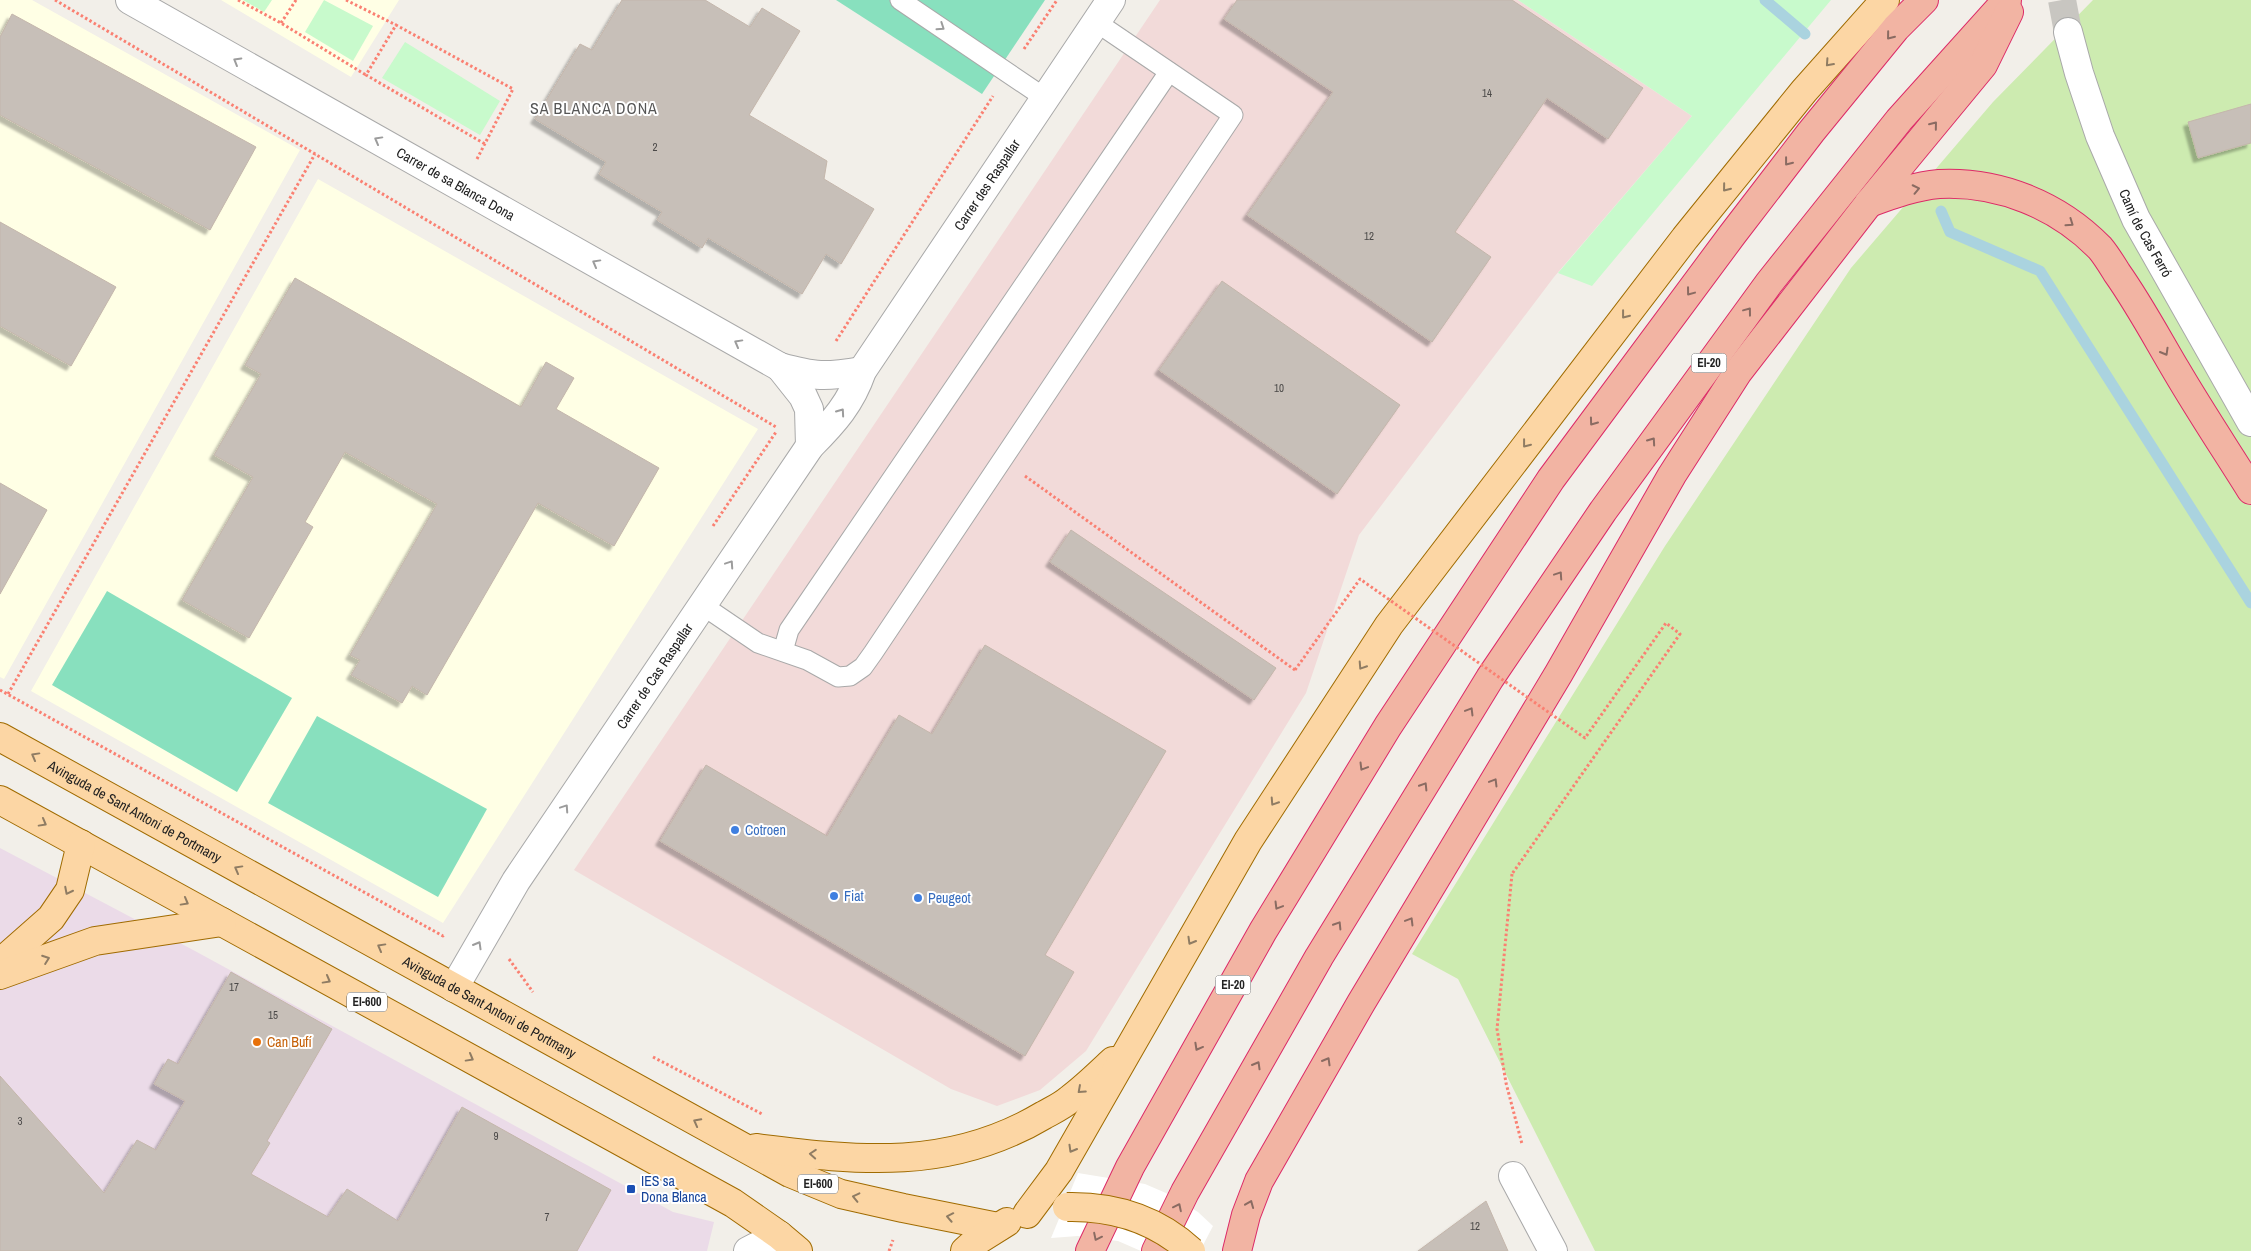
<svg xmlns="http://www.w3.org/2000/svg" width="2251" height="1251" viewBox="0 0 2251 1251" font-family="'Archivo Narrow',sans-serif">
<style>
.commercial{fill:#f2dad9}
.industrial{fill:#ebdbe8}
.education{fill:#ffffe5}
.grass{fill:#cdebb0}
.park{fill:#c8facc}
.pitch{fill:#88e0be}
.pier{fill:#fff}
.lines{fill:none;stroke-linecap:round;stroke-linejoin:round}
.stream{stroke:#aad3df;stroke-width:11}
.building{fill:#c7bfb8;stroke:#c4b6ab;filter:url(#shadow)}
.tertiary-tunnel{stroke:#c8c6c1;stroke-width:28;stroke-dasharray:28 14;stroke-linecap:butt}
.service-casing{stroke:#a9a9a9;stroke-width:21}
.minor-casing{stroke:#a9a9a9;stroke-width:30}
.tertiary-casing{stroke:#a9a9a9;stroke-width:30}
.primary-casing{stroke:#a06b00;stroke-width:30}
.trunk-casing{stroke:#dc2a67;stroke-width:30}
.path{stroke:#fa8072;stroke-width:3;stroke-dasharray:2.5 2.5;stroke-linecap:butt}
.service{stroke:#fff;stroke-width:19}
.minor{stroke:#fff;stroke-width:28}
.tertiary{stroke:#fff;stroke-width:28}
.primary{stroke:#fcd6a4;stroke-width:28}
.trunk{stroke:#f2b4a3;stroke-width:28}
.primary-bridge-casing{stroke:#a06b00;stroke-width:30;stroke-linecap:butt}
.path-bridge{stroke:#fa8072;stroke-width:3;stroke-dasharray:2.5 2.5;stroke-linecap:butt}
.primary-bridge{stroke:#fcd6a4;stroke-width:28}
.oneway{stroke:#9c9c9c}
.oneway2{stroke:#8a6b62}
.oneway3{stroke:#8f7c63}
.shop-dot{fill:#3f7fe0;stroke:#fff;stroke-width:2}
.food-dot{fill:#e8710a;stroke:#fff;stroke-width:2}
.transit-dot{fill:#1a4fb4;stroke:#fff;stroke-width:2}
.labels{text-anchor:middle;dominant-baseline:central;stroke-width:4;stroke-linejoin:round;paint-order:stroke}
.number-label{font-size:11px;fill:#4b4948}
.shield{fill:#fff;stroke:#646464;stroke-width:1}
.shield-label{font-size:12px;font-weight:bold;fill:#222}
.street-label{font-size:14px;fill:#222;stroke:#fff}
.shop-label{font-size:14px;fill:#366cbe;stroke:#fff;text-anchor:start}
.food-label{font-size:14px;fill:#c56008;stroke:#fff;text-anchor:start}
.transit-label{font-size:14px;fill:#164399;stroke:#fff;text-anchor:start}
.quarter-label{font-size:16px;letter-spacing:1px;fill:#555;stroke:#fff}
</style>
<defs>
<filter id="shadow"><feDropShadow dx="-4.5" dy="4.5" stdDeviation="1" flood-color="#0004"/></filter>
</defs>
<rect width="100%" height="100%" fill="#f2efe9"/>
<!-- commercial -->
<path class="commercial" d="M 1160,0 L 1518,0 L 1692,116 L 1554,277 L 1359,535 L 1306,693 L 1086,1051 L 1040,1090 L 997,1106 L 951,1089 L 574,870 Z"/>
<!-- industrial -->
<path class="industrial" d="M 0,848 L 195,951 L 673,1212 L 714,1222 L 707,1251 L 0,1251 Z"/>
<!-- education -->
<g class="education">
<path d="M 0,0 L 32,0 L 300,150 L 4,679 L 0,677 Z"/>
<path d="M 221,0 L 399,0 L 351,77 Z"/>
<path d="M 318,179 L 758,429 L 443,923 L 31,691 Z"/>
</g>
<!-- grass -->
<path class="grass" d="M 2093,0 L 2251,0 L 2251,1251 L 1595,1251 L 1458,979 L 1412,954 L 1665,546 L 1851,268 L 1993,102 Z"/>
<!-- park -->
<g class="park">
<path d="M 243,0 L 272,0 L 264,12 Z"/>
<path d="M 324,0 L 373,26 L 353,61 L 305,32 Z"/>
<path d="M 1518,0 L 1831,0 L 1592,286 L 1558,273 L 1692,116 Z"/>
<path d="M 405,42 L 500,101 L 480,135 L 382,78 Z"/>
</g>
<!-- pitch -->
<g class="pitch">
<path d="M 836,0 L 1045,0 L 982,94 Z"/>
<path d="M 107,591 L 292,698 L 237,792 L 52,685 Z"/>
<path d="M 317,716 L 487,809 L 438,897 L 268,803 Z"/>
</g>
<!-- pier -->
<path class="pier" d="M 1078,1173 L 1145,1184 L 1166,1193 L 1198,1212 L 1213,1226 L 1200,1251 L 1141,1251 L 1118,1241 L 1078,1236 L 1051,1238 Z"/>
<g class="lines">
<!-- stream -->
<g class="stream">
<path d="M 1765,0 L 1805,34"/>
<path d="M 1941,211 L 1950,232 L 2040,271 L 2251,603"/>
</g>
</g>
<!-- building -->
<g class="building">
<path d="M 622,0 L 705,0 L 750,27 L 762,8 L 800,31 L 749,115 L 827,161 L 824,179 L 874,209 L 841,264 L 826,254 L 802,294 L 708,238 L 702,248 L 657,220 L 662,212 L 599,174 L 606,162 L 535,119 L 580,44 L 592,50 Z"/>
<path d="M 1237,0 L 1512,0 L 1643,88 L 1608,139 L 1547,98 L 1455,232 L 1491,257 L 1432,342 L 1247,215 L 1333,92 L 1224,19 Z"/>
<path d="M 12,14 L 256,147 L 210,230 L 0,115 L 0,37 Z"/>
<path d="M 2251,104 L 2251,143 L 2198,158 L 2188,122 Z"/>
<path d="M 0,222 L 116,287 L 71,366 L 0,326 Z"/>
<path d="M 295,278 L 521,407 L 546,362 L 574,378 L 556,409 L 659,468 L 614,546 L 538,503 L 427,695 L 412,686 L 402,703 L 351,675 L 360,660 L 350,655 L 437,504 L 345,452 L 305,522 L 313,527 L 249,638 L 182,600 L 253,477 L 214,455 L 261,374 L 245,365 Z"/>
<path d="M 1222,281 L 1400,405 L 1337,494 L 1159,370 Z"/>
<path d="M 0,483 L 47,510 L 0,594 Z"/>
<path d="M 1071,530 L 1276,668 L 1254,700 L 1050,562 Z"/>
<path d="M 985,645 L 1166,751 L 1045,955 L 1074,972 L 1025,1056 L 660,841 L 706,765 L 827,836 L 899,715 L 932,734 Z"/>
<path d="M 231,972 L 332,1029 L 267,1141 L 270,1143 L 251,1174 L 328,1217 L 347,1189 L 398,1221 L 462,1107 L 611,1190 L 577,1251 L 0,1251 L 0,1076 L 104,1193 L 137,1140 L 156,1150 L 185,1101 L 154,1084 L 168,1059 L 178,1064 Z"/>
<path d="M 1486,1201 L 1508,1251 L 1418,1251 Z"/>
</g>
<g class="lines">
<!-- tertiary-tunnel -->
<path class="tertiary-tunnel" d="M 2062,0 L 2068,32"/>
<defs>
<g id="service">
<path d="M 900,0 L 1045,98"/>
<path d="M 702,605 L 758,643 L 807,660 L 838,677 L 850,676 L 863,667 L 873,653 L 1233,115 L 1096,22"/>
<path d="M 783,651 L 789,630 L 1169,72"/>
</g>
<g id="minor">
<path id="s1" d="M 130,0 L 780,367 C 816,377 825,377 862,371"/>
<path d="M 780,367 L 803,396 L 809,409 L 810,446"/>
<path id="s2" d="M 454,988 L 516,881 L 810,446 C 834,422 851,403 862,371 L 1111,0"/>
<path d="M 1513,1176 L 1553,1251"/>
<path d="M 748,1251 L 779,1235"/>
</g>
<g id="tertiary">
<path id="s3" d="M 2068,32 L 2079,73 L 2100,136 L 2136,219 L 2251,422"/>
</g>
<g id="primary">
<path id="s4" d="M 0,737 L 790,1173 L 841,1194 L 903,1208 L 998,1227"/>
<path d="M 0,800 L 733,1203 L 779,1235 L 798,1251"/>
<path d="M 0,963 L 51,918 L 70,890 L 81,844"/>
<path d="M 0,975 L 95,941 L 222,922"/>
<path d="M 756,1148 C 860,1161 950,1171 1044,1115 C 1053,1110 1062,1106 1070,1099 C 1085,1088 1099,1074 1113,1061"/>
<path d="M 1027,1214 L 1059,1171 L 1248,841 L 1389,625 L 1685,238 L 1804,91 L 1885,0"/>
<path d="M 965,1251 L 975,1242 L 1007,1222"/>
</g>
<g id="trunk">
<path d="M 1869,203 C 1891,195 1915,186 1939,184 C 1999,181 2058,205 2100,248 C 2106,255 2112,265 2117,273 C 2139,304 2157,338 2176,370 C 2200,411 2226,450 2251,490"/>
<path d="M 1090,1251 L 1130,1167 L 1263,931 L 1388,726 L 1551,479 L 1732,235 L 1811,132 L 1896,28 L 1924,0"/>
<path d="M 1156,1251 L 1185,1192 L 1319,957 L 1490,678 L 1603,511 L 1769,283 L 1899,120 L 2007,0"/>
<path d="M 1237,1251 L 1246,1215 L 1259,1181 L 1361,1003 L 1559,673 L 1672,475 L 1738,372 L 1869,203 L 1983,65 L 2009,12"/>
</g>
</defs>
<!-- service casing -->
<use href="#service" class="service-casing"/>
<!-- minor casing -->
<use href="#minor" class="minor-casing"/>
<!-- tertiary casing -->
<use href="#tertiary" class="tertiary-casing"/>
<!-- primary casing -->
<use href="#primary" class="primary-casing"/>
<!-- trunk casing -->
<use href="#trunk" class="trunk-casing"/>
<!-- path -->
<g class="path">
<path d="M 55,0 L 776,427"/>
<path d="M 238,0 L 281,23 L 366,75"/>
<path d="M 346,0 L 396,25"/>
<path d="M 281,23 L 296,0"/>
<path d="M 1024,49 L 1057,0"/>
<path d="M 477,159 L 513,89 L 396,25 L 366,75 L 485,144"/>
<path d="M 836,341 L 993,96"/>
<path d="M 1025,476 L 1295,670"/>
<path d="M 713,526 L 776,432"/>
<path d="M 0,690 L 443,936 L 444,935"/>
<path d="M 8,694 L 315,154"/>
<path d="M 1512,874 L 1497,1029 L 1506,1083 L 1522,1144"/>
<path d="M 509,959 L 533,992"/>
<path d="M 653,1057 L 762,1114"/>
<path d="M 889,1251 L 893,1240"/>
</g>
<!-- service -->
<use href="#service" class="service"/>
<!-- minor -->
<use href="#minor" class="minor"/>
<!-- tertiary -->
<use href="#tertiary" class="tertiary"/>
<!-- primary -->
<use href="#primary" class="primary"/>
<!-- trunk -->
<use href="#trunk" class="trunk"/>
<defs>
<path id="primary-bridge" d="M 1067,1207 C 1114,1206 1156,1219 1191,1251"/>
</defs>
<!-- primary-bridge casing -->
<use href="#primary-bridge" class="primary-bridge-casing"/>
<!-- path-bridge -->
<path class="path-bridge" d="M 1295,670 L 1360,579 L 1585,738 L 1666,623 L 1680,634 L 1512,874"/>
<!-- primary-bridge -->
<use href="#primary-bridge" class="primary-bridge"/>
</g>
<!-- one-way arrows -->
<defs><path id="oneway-chevron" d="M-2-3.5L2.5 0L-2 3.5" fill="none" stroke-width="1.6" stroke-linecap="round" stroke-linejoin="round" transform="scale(1.25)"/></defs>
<g class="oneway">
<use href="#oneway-chevron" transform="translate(941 27) rotate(34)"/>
<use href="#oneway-chevron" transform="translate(237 61) rotate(-150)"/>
<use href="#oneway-chevron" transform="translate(378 140) rotate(-151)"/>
<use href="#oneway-chevron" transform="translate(596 263) rotate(-151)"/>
<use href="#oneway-chevron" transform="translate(738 343) rotate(-151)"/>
<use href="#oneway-chevron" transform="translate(841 412) rotate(-55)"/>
<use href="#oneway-chevron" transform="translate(730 564) rotate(-56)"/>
<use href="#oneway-chevron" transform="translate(565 808) rotate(-56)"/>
<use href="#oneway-chevron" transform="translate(478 945) rotate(-60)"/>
</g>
<g class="oneway2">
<use href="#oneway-chevron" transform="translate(1890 36) rotate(129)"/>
<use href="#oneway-chevron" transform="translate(1934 125) rotate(-51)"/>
<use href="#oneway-chevron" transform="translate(1788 162) rotate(128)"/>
<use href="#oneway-chevron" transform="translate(1916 189) rotate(-12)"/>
<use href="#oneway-chevron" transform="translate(2070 223) rotate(35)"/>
<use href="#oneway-chevron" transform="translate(1690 292) rotate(127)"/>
<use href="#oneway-chevron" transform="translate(1748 311) rotate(-53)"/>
<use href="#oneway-chevron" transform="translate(2165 352) rotate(60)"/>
<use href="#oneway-chevron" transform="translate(1593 422) rotate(126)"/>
<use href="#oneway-chevron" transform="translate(1652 441) rotate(-55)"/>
<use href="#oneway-chevron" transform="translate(1559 575) rotate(-56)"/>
<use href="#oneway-chevron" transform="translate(1470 711) rotate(-59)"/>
<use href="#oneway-chevron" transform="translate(1363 767) rotate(121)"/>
<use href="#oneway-chevron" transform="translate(1494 782) rotate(-59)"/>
<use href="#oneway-chevron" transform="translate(1424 786) rotate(-58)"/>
<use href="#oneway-chevron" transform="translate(1278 906) rotate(121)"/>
<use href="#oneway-chevron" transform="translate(1410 921) rotate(-59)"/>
<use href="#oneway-chevron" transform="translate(1338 925) rotate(-58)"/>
<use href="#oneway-chevron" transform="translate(1198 1047) rotate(119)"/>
<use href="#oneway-chevron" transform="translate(1327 1061) rotate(-60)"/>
<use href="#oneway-chevron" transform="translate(1257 1065) rotate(-60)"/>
<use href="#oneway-chevron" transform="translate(1250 1204) rotate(-68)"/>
<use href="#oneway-chevron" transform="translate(1178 1207) rotate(-64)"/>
<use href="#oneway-chevron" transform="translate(1097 1237) rotate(116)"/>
</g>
<g class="oneway3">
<use href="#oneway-chevron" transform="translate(1829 63) rotate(132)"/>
<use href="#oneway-chevron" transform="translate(1726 188) rotate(129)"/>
<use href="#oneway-chevron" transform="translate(1625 315) rotate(128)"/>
<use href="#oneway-chevron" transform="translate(1526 444) rotate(128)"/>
<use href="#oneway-chevron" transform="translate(1362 666) rotate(123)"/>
<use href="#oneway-chevron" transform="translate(35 756) rotate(-151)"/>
<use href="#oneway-chevron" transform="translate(1274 802) rotate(123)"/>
<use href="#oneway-chevron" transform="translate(43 823) rotate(29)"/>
<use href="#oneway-chevron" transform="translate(238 869) rotate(-151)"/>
<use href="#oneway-chevron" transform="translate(68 891) rotate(117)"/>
<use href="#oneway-chevron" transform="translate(185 902) rotate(29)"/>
<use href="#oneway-chevron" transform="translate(1191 941) rotate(120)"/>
<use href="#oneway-chevron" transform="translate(381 947) rotate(-151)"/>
<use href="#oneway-chevron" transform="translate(46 959) rotate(-20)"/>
<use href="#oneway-chevron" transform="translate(327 980) rotate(29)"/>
<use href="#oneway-chevron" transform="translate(470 1058) rotate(29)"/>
<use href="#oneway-chevron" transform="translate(1081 1090) rotate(138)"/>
<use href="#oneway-chevron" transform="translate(697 1122) rotate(-152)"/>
<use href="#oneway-chevron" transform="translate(1072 1149) rotate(120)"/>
<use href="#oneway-chevron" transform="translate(813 1154) rotate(-176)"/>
<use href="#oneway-chevron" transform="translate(856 1197) rotate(-167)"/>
<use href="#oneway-chevron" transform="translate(950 1217) rotate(-169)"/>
</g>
<!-- markers -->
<g class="shop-dot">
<circle cx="735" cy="830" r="5"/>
<circle cx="834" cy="896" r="5"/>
<circle cx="918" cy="898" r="5"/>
</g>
<circle class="food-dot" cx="257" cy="1042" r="5"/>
<rect class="transit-dot" x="626" y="1184" width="10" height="10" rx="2.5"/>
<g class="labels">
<!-- number labels -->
<g class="number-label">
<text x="1487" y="93">14</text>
<text x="655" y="147">2</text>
<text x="1369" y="236">12</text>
<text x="1279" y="388">10</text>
<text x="234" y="987">17</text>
<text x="273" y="1015">15</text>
<text x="20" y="1121">3</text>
<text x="496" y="1136">9</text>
<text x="547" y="1217">7</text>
<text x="1475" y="1226">12</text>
</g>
<!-- shield labels -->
<g class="shield">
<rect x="1691.5" y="353.5" width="35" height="19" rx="4"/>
<rect x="1215.5" y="975.5" width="35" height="19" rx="4"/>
<rect x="347" y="992.5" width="40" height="19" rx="4"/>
<rect x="798" y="1174.5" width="40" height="19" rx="4"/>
</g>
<g class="shield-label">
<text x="1709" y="363">EI-20</text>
<text x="1233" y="985">EI-20</text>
<text x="367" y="1002">EI-600</text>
<text x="818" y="1184">EI-600</text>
</g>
<!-- street labels -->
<g class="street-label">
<text stroke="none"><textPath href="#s1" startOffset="374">Carrer de sa Blanca Dona</textPath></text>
<text stroke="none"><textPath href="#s2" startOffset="965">Carrer des Raspallar</textPath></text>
<text stroke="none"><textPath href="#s3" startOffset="216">Camí de Cas Ferró</textPath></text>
<text stroke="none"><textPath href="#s2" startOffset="371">Carrer de Cas Raspallar</textPath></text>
<text stroke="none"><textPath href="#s4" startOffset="154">Avinguda de Sant Antoni de Portmany</textPath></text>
<text stroke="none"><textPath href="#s4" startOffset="559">Avinguda de Sant Antoni de Portmany</textPath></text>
</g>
<!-- shop labels -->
<g class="shop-label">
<text x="745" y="830">Cotroen</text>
<text x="844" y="896">Fiat</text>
<text x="928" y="898">Peugeot</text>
</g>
<!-- food labels -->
<g class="food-label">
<text x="267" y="1042">Can Bufí</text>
</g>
<!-- transit labels -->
<g class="transit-label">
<text x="641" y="1181">IES sa<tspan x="641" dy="16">Dona Blanca</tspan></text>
</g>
<!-- quarter labels -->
<g class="quarter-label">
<text x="594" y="108">SA BLANCA DONA</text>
</g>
</g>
</svg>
